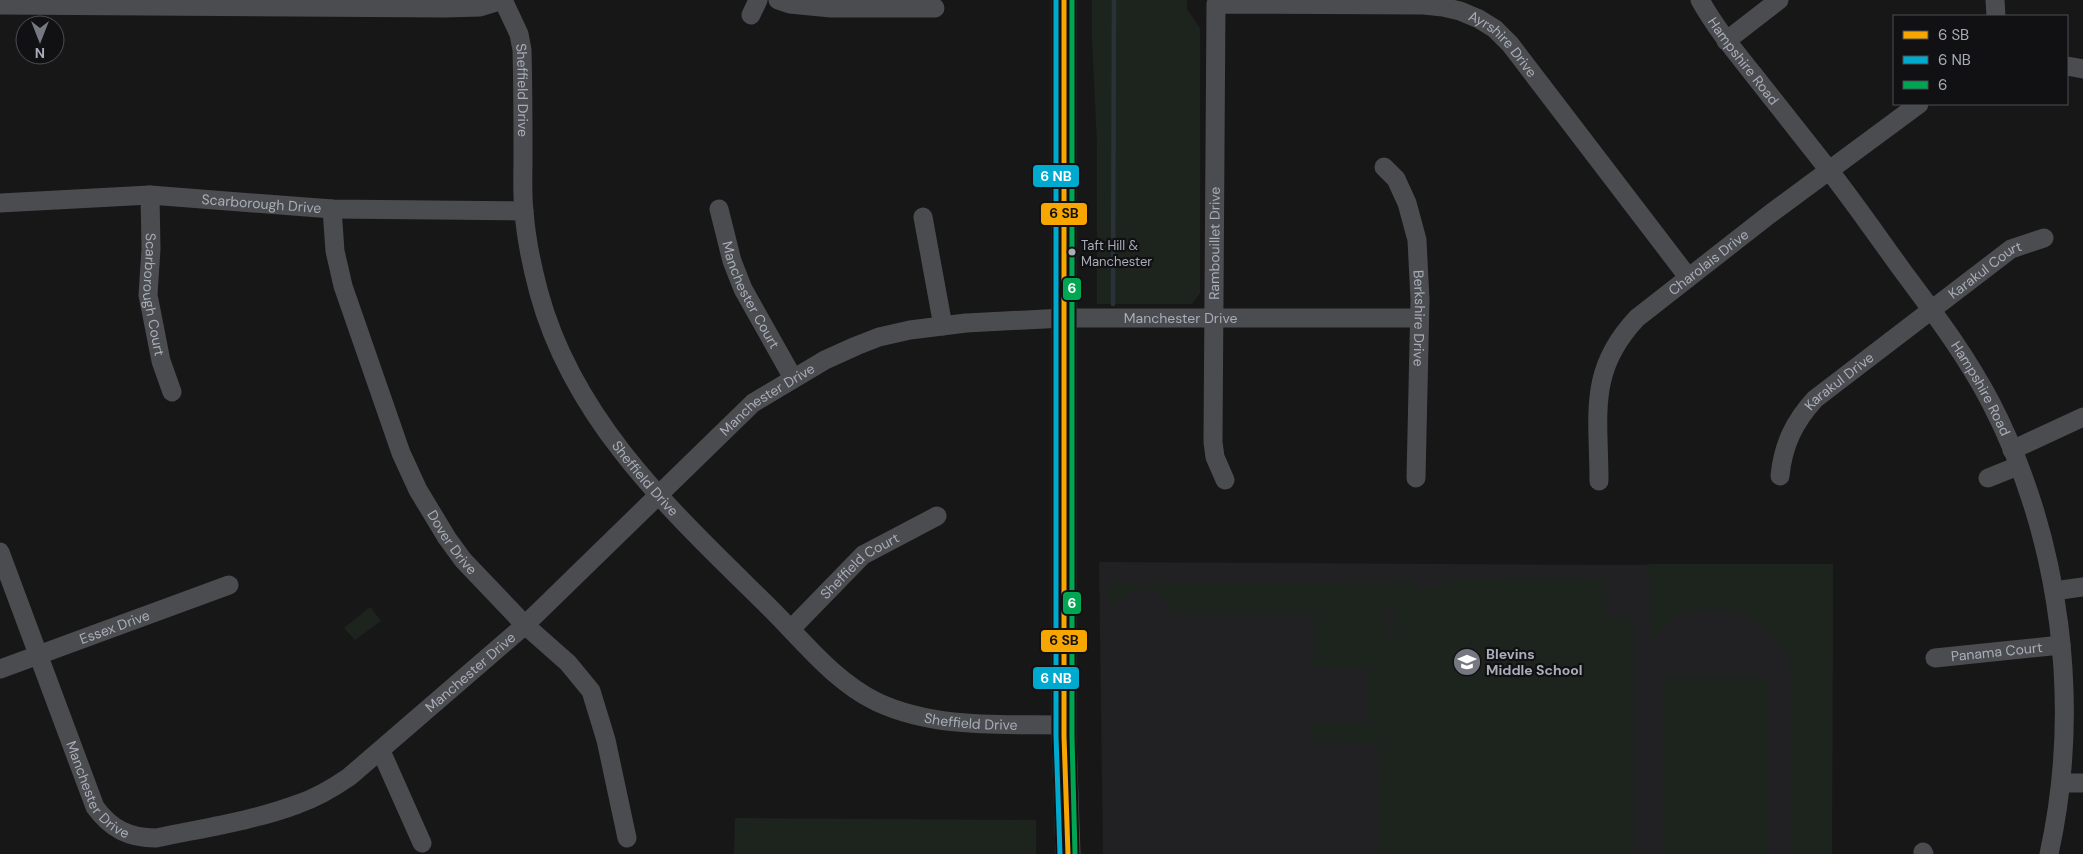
<svg xmlns="http://www.w3.org/2000/svg" width="2083" height="854" viewBox="0 0 2083 854" font-family="'DM Sans',sans-serif">
<style>
.built{fill:#212123}
.green{fill:#1d241e;fill-rule:evenodd}
.lines{fill:none;stroke-linecap:round;stroke-linejoin:round}
.stream{stroke:#2a3239;stroke-width:4.5}
.minor{stroke:#4b4c50;stroke-width:19}
.major{stroke:#4d4f52;stroke-width:25}
.bus-1-casing{stroke:#111113;stroke-width:9}
.bus-2-casing{stroke:#111113;stroke-width:9}
.bus-3-casing{stroke:#111113;stroke-width:9}
.bus-1{stroke:#f7a600;stroke-width:5}
.bus-2{stroke:#00a9ce;stroke-width:5}
.bus-3{stroke:#00a651;stroke-width:5}
.bus-dot{fill:#a8adb8;stroke:#111113;stroke-width:2}
.labels{text-anchor:middle;dominant-baseline:central;stroke-width:4.5;stroke-linejoin:round;paint-order:stroke}
.bus-label{font-size:13px;fill:#a8adb8;stroke:#111113;text-anchor:start}
.street-label{font-size:14px;fill:#a8adb8;stroke:#111113}
.poi-label{font-size:14px;font-weight:bold;fill:#a8adb8;stroke:#111113;text-anchor:start}
.line-badge{stroke:#111113;stroke-width:2}
.badge-label{font-size:14px;text-anchor:middle;font-weight:bold;fill:#fff}
.pale-badge-label{font-size:14px;text-anchor:middle;font-weight:bold;fill:#111}
</style>
<rect width="100%" height="100%" fill="#171717"/>
<!-- built -->
<path class="built" d="M 1099,562 L 1607,565 L 1833,564 L 1832,854 L 1103,854 Z"/>
<!-- green -->
<g class="green">
<path d="M 1092,0 L 1187,0 L 1187,9 L 1200,28 L 1200,293 L 1192,304 L 1097,304 L 1097,146 L 1092,37 Z"/>
<path d="M 1649,564 L 1833,564 L 1832,854 L 1792,854 L 1792,683 C 1791,676 1790,667 1788,660 C 1787,656 1783,651 1780,647 C 1759,611 1713,600 1676,618 C 1664,624 1656,635 1649,645 Z"/>
<path d="M 1505,578 L 1589,578 L 1606,581 L 1606,617 L 1634,617 L 1633,854 L 1379,854 L 1378,743 L 1312,742 L 1312,724 L 1368,724 L 1368,667 L 1314,667 L 1314,614 L 1172,613 C 1171,608 1169,603 1166,599 C 1153,581 1126,588 1117,605 L 1108,604 L 1108,584 L 1415,582 L 1415,588 L 1441,588 L 1441,581 ZM 1394,609 L 1394,635 L 1386,635 L 1384,610 Z"/>
<path d="M 370,607 L 381,621 L 355,640 L 344,628 Z"/>
<path d="M 1664,678 L 1768,678 L 1767,854 L 1663,854 Z"/>
<path d="M 735,818 L 1036,820 L 1036,854 L 734,854 Z"/>
</g>
<g class="lines">
<!-- stream -->
<path class="stream" d="M 1113,304 L 1114,0"/>
<!-- minor -->
<g class="minor">
<path id="s1" d="M 503,0 L 519,34 L 522,50 C 523,86 523,122 523,158 C 523,175 522,194 524,211 C 526,239 532,267 539,293 C 575,425 677,516 771,609 C 804,642 834,681 877,702 C 935,729 1001,724 1064,725"/>
<path d="M 778,0 L 790,4 L 831,8 L 935,8"/>
<path id="s2" d="M 1700,0 C 1715,27 1734,50 1753,74 C 1778,106 1803,137 1828,169 C 1854,202 1878,237 1902,270 C 1934,313 1966,355 1991,403 C 2061,539 2082,704 2049,854"/>
<path d="M 1995,0 L 1996,16"/>
<path d="M 0,5 L 445,8 L 480,7 L 503,0"/>
<path d="M 751,15 L 758,0"/>
<path d="M 1726,41 L 1779,0"/>
<path d="M 2067,66 L 2083,69"/>
<path id="s3" d="M 1384,167 L 1396,179 L 1407,203 L 1417,240 L 1420,300 L 1416,478"/>
<path id="s4" d="M 150,195 L 151,249 L 148,295 L 161,361 L 172,392"/>
<path id="s5" d="M 0,203 L 150,195 L 332,209 L 524,211"/>
<path id="s6" d="M 332,209 L 335,251 L 343,286 L 401,453 L 418,490 L 447,538 L 463,560 L 525,625 L 568,663 L 591,691 L 606,740 L 627,838"/>
<path id="s7" d="M 719,209 L 732,261 L 743,289 L 793,378"/>
<path d="M 923,217 L 943,326"/>
<path d="M 2012,450 L 2083,417"/>
<path id="s8" d="M 1780,476 C 1783,445 1794,422 1815,399 L 2011,249 L 2044,238"/>
<path d="M 1988,478 L 2018,466"/>
<path id="s9" d="M 1225,480 L 1215,457 L 1213,442 L 1216,4 L 1424,5 L 1443,7 L 1460,11 L 1479,19 L 1495,29 L 1510,44 L 1688,277"/>
<path id="s10" d="M 1599,481 C 1599,415 1587,371 1637,318 L 1770,214 L 1919,104"/>
<path id="s11" d="M 0,552 L 95,807 C 111,829 129,838 156,838 C 203,828 253,821 298,804 C 316,798 333,788 349,777 L 525,625 L 753,403 L 825,360 L 856,346 L 879,337 L 910,330 L 966,323 L 1064,318 L 1419,318"/>
<path d="M 2054,591 L 2083,587"/>
<path id="s12" d="M 791,629 L 863,555 L 937,516"/>
<path id="s13" d="M 1935,658 L 2061,645"/>
<path id="s14" d="M 0,669 L 229,585"/>
<path d="M 381,751 L 422,843"/>
<path d="M 2061,783 L 2083,783"/>
<path d="M 1923,852 L 1924,854"/>
</g>
<!-- major -->
<path class="major" d="M 1064,0 L 1064,736 L 1068,854"/>
<defs>
<path id="bus-1" d="M 1064,0 L 1064,736 L 1068,854"/>
<path id="bus-2" d="M 1056,0 L 1056,736 L 1060,854"/>
<path id="bus-3" d="M 1072,0 L 1072,736 L 1075,854"/>
</defs>
<!-- bus-1 casing -->
<use href="#bus-1" class="bus-1-casing"/>
<!-- bus-2 casing -->
<use href="#bus-2" class="bus-2-casing"/>
<!-- bus-3 casing -->
<use href="#bus-3" class="bus-3-casing"/>
<!-- bus-1 -->
<use href="#bus-1" class="bus-1"/>
<!-- bus-2 -->
<use href="#bus-2" class="bus-2"/>
<!-- bus-3 -->
<use href="#bus-3" class="bus-3"/>
</g>
<!-- icons -->
<defs>
<symbol id="school-disc" viewBox="-11 -11 22 22"><circle r="9.5" fill="#757880" stroke="#111113"/><path d="M0-5L7-2L0 1L-7-2ZM-4 1L0 2.5L4 1V4Q0 6-4 4Z" fill="#fff"/></symbol>
</defs>
<g fill-rule="evenodd">
<use href="#school-disc" x="1451" y="646" width="32" height="32"/>
</g>
<!-- markers -->
<circle class="bus-dot" cx="1072" cy="252" r="4.5"/>
<g class="labels">
<!-- bus labels -->
<g class="bus-label">
<text x="1081" y="245">Taft Hill &amp;<tspan x="1081" dy="16">Manchester</tspan></text>
</g>
<!-- street labels -->
<g class="street-label">
<text stroke="none"><textPath href="#s9" startOffset="778">Ayrshire Drive</textPath></text>
<text stroke="none"><textPath href="#s2" startOffset="75">Hampshire Road</textPath></text>
<text stroke="none"><textPath href="#s1" startOffset="94">Sheffield Drive</textPath></text>
<text stroke="none"><textPath href="#s5" startOffset="262">Scarborough Drive</textPath></text>
<text stroke="none"><textPath href="#s9" startOffset="239">Rambouillet Drive</textPath></text>
<text stroke="none"><textPath href="#s10" startOffset="264">Charolais Drive</textPath></text>
<text stroke="none"><textPath href="#s8" startOffset="300">Karakul Court</textPath></text>
<text stroke="none"><textPath href="#s4" startOffset="100">Scarborough Court</textPath></text>
<text stroke="none"><textPath href="#s7" startOffset="92">Manchester Court</textPath></text>
<text stroke="none"><textPath href="#s11" startOffset="1544">Manchester Drive</textPath></text>
<text stroke="none"><textPath href="#s3" startOffset="160">Berkshire Drive</textPath></text>
<text stroke="none"><textPath href="#s8" startOffset="116">Karakul Drive</textPath></text>
<text stroke="none"><textPath href="#s2" startOffset="480">Hampshire Road</textPath></text>
<text stroke="none"><textPath href="#s11" startOffset="1112">Manchester Drive</textPath></text>
<text stroke="none"><textPath href="#s1" startOffset="514">Sheffield Drive</textPath></text>
<text stroke="none"><textPath href="#s6" startOffset="358">Dover Drive</textPath></text>
<text stroke="none"><textPath href="#s12" startOffset="94">Sheffield Court</textPath></text>
<text stroke="none"><textPath href="#s14" startOffset="122">Essex Drive</textPath></text>
<text stroke="none"><textPath href="#s13" startOffset="62">Panama Court</textPath></text>
<text stroke="none"><textPath href="#s11" startOffset="708">Manchester Drive</textPath></text>
<text stroke="none"><textPath href="#s1" startOffset="934">Sheffield Drive</textPath></text>
<text stroke="none"><textPath href="#s11" startOffset="259">Manchester Drive</textPath></text>
</g>
<!-- poi labels -->
<g class="poi-label">
<text x="1486" y="654">Blevins<tspan x="1486" dy="16">Middle School</tspan></text>
</g>
</g>
<g class="line-badge">
<rect x="1032" y="164" width="48" height="24" rx="5" fill="#00a9ce"/>
<rect x="1040" y="202" width="48" height="24" rx="5" fill="#f7a600"/>
<rect x="1062" y="277" width="20" height="24" rx="5" fill="#00a651"/>
<rect x="1062" y="591" width="20" height="24" rx="5" fill="#00a651"/>
<rect x="1040" y="629" width="48" height="24" rx="5" fill="#f7a600"/>
<rect x="1032" y="666" width="48" height="24" rx="5" fill="#00a9ce"/>
</g>
<g class="badge-label">
<text x="1056" y="181">6 NB</text>
<text x="1072" y="293">6</text>
<text x="1072" y="608">6</text>
<text x="1056" y="683">6 NB</text>
</g>
<g class="pale-badge-label">
<text x="1064" y="218">6 SB</text>
<text x="1064" y="645">6 SB</text>
</g>
<!-- legend -->
<rect x="1893" y="15" width="175" height="90" fill="#111113" stroke="#4d4f55"/>
<rect x="1903" y="31" width="25" height="8" fill="#f7a600" stroke="#4d4f55"/>
<text x="1938" y="40" font-size="15" fill="#a8adb8">6 SB</text>
<rect x="1903" y="56" width="25" height="8" fill="#00a9ce" stroke="#4d4f55"/>
<text x="1938" y="65" font-size="15" fill="#a8adb8">6 NB</text>
<rect x="1903" y="81" width="25" height="8" fill="#00a651" stroke="#4d4f55"/>
<text x="1938" y="90" font-size="15" fill="#a8adb8">6</text>
<!-- north arrow -->
<g transform="translate(40 40) rotate(180)"><circle r="24" fill="#111113" stroke="#4d4f55"/>
<path d="M0-4L9 19L0 12L-9 19Z" fill="#757880"/>
<text y="-8" font-size="14" font-weight="bold" text-anchor="middle" fill="#a8adb8">N</text>
</g>
</svg>
